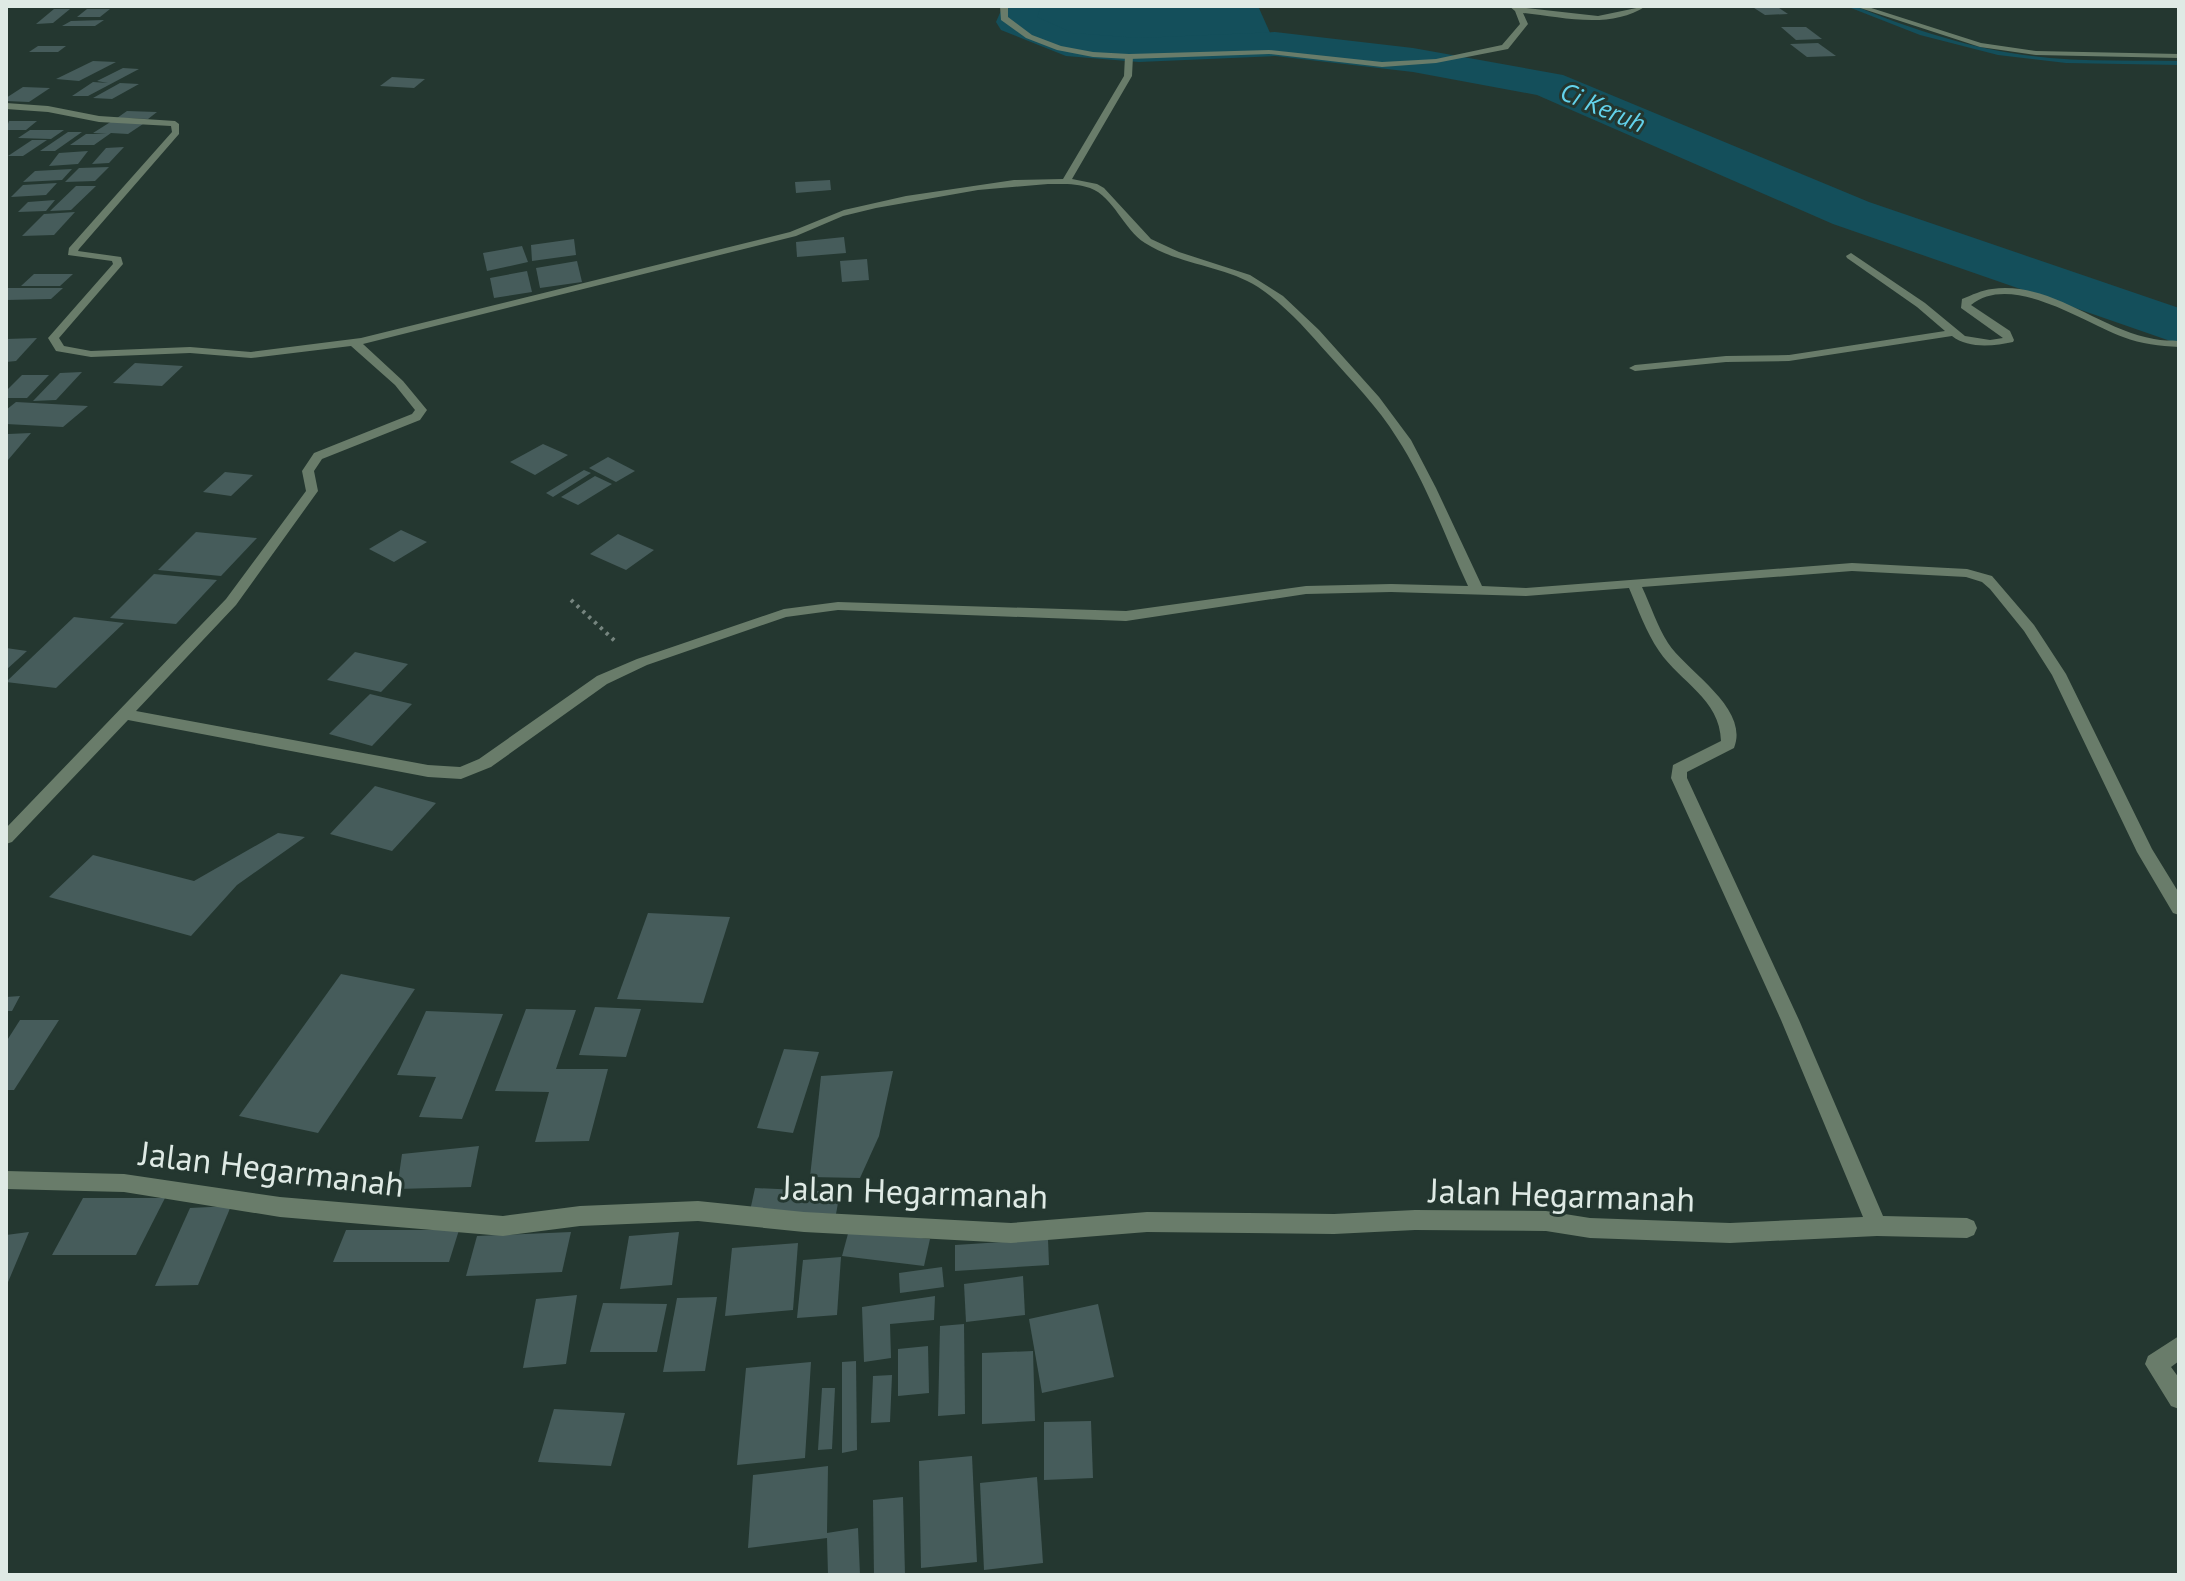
<svg xmlns="http://www.w3.org/2000/svg" width="2185" height="1581" viewBox="0 0 2185 1581" font-family="'PT Sans',sans-serif">
<style>
.water{fill:#144f5b}
.lines{fill:none;stroke-linecap:round;stroke-linejoin:round}
.stream{fill:#144f5b;fill-rule:evenodd}
.river{fill:#144f5b;fill-rule:evenodd}
.building{fill:#465c5b}
.path{stroke:#76857f;stroke-width:4;stroke-dasharray:3 5;stroke-linecap:butt}
.service{fill:#697c6a;fill-rule:evenodd}
.minor{fill:#697c6a;fill-rule:evenodd}
.labels{text-anchor:middle;dominant-baseline:central;stroke-width:6;stroke-linejoin:round;paint-order:stroke}
.far-water-label{font-size:26px;font-style:italic;fill:#63d2eb;stroke:#243730}
.near-street-label{font-size:34px;fill:#dfeae5;stroke:#243730}
</style>
<rect width="100%" height="100%" fill="#243730"/>
<!-- water -->
<path class="water" d="M 1022,6 L 1258,6 L 1275,44 L 1248,48 L 1139,50 L 1066,44 L 1015,22 Z"/>
<g class="lines">
<!-- stream -->
<path class="stream" d="M 1846,6 L 1855,6 C 1918,32 1982,52 2050,58 C 2093,62 2136,60 2179,61 L 2179,65 L 2066,63 L 1998,55 L 1920,35 Z"/>
<!-- river -->
<path class="river" d="M 1003,6 L 1041,6 L 1037,17 L 1073,33 L 1139,38 L 1275,32 L 1413,48 L 1563,75 L 1869,202 L 2179,308 L 2179,344 L 1833,224 L 1537,95 L 1413,72 L 1275,56 L 1139,62 L 1066,56 L 1001,30 L 996,22 Z"/>
</g>
<!-- building -->
<g class="building">
<path d="M 1751,6 L 1776,6 L 1788,14 L 1765,15 Z"/>
<path d="M 54,9 L 70,9 L 53,23 L 36,24 Z"/>
<path d="M 87,9 L 110,9 L 100,17 L 77,17 Z"/>
<path d="M 104,20 L 95,26 L 62,26 L 71,21 Z"/>
<path d="M 1781,27 L 1806,27 L 1822,39 L 1796,40 Z"/>
<path d="M 1818,43 L 1836,56 L 1807,57 L 1790,44 Z"/>
<path d="M 38,46 L 66,46 L 58,52 L 29,52 Z"/>
<path d="M 93,61 L 116,62 L 79,81 L 56,79 Z"/>
<path d="M 123,68 L 139,69 L 88,96 L 72,96 L 93,82 L 108,83 L 97,81 Z"/>
<path d="M 392,77 L 425,79 L 414,88 L 380,86 Z"/>
<path d="M 120,83 L 139,84 L 112,99 L 93,98 Z"/>
<path d="M 23,87 L 50,88 L 29,102 L 6,101 L 6,98 Z"/>
<path d="M 127,111 L 157,112 L 148,119 L 117,118 Z"/>
<path d="M 9,121 L 37,121 L 26,130 L 6,130 Z"/>
<path d="M 112,121 L 146,122 L 128,134 L 111,133 L 94,145 L 70,145 L 86,134 L 107,134 L 93,133 Z"/>
<path d="M 30,130 L 64,130 L 51,139 L 18,138 Z"/>
<path d="M 68,132 L 82,132 L 55,151 L 40,151 Z"/>
<path d="M 32,140 L 47,140 L 23,156 L 8,156 Z"/>
<path d="M 124,147 L 109,163 L 92,164 L 106,148 Z"/>
<path d="M 88,151 L 78,164 L 49,166 L 59,153 Z"/>
<path d="M 109,167 L 95,181 L 65,182 L 79,168 Z"/>
<path d="M 72,169 L 62,180 L 23,182 L 35,171 Z"/>
<path d="M 830,180 L 831,190 L 796,193 L 795,182 Z"/>
<path d="M 57,183 L 46,195 L 11,197 L 23,185 Z"/>
<path d="M 76,186 L 96,186 L 71,210 L 50,211 Z"/>
<path d="M 55,200 L 46,211 L 18,212 L 28,202 Z"/>
<path d="M 75,212 L 54,235 L 22,236 L 44,214 Z"/>
<path d="M 844,237 L 846,253 L 797,257 L 796,242 Z"/>
<path d="M 574,239 L 576,255 L 532,261 L 531,245 Z"/>
<path d="M 522,246 L 528,262 L 487,271 L 483,253 Z"/>
<path d="M 867,259 L 869,280 L 842,282 L 840,261 Z"/>
<path d="M 577,261 L 582,282 L 540,288 L 536,268 Z"/>
<path d="M 527,271 L 532,292 L 494,298 L 490,278 Z"/>
<path d="M 34,274 L 73,274 L 60,286 L 21,286 Z"/>
<path d="M 8,288 L 63,288 L 51,299 L 6,300 Z"/>
<path d="M 37,338 L 16,361 L 6,362 L 6,339 Z"/>
<path d="M 135,363 L 183,366 L 162,386 L 113,383 Z"/>
<path d="M 82,372 L 56,400 L 33,401 L 60,373 Z"/>
<path d="M 22,375 L 49,375 L 27,398 L 6,398 L 6,391 Z"/>
<path d="M 16,402 L 88,406 L 63,427 L 6,424 L 6,410 Z"/>
<path d="M 31,433 L 8,460 L 6,460 L 8,434 Z"/>
<path d="M 543,444 L 568,455 L 535,475 L 510,462 Z"/>
<path d="M 608,457 L 635,471 L 616,482 L 589,468 Z"/>
<path d="M 584,470 L 591,473 L 553,497 L 546,493 Z"/>
<path d="M 225,472 L 253,475 L 231,496 L 203,492 Z"/>
<path d="M 595,476 L 612,484 L 578,505 L 561,497 Z"/>
<path d="M 401,530 L 427,542 L 394,562 L 369,549 Z"/>
<path d="M 196,532 L 257,538 L 221,576 L 158,570 Z"/>
<path d="M 618,534 L 654,550 L 626,570 L 590,554 Z"/>
<path d="M 154,574 L 217,580 L 176,624 L 110,618 Z"/>
<path d="M 74,617 L 124,623 L 56,688 L 6,682 Z"/>
<path d="M 6,648 L 27,651 L 6,670 Z"/>
<path d="M 355,652 L 408,664 L 381,692 L 327,680 Z"/>
<path d="M 370,694 L 412,704 L 372,746 L 329,734 Z"/>
<path d="M 375,786 L 436,803 L 392,851 L 330,834 Z"/>
<path d="M 278,833 L 305,837 L 237,885 L 191,936 L 49,897 L 93,855 L 194,881 Z"/>
<path d="M 648,913 L 730,917 L 703,1003 L 617,999 Z"/>
<path d="M 341,974 L 415,989 L 318,1133 L 239,1116 Z"/>
<path d="M 20,996 L 12,1011 L 6,1011 L 6,997 Z"/>
<path d="M 595,1007 L 641,1009 L 626,1057 L 579,1055 Z"/>
<path d="M 526,1009 L 576,1010 L 556,1069 L 608,1069 L 589,1141 L 535,1142 L 549,1092 L 495,1091 Z"/>
<path d="M 426,1011 L 503,1014 L 462,1119 L 419,1117 L 436,1077 L 397,1075 Z"/>
<path d="M 20,1020 L 59,1020 L 14,1090 L 6,1090 L 6,1042 Z"/>
<path d="M 784,1049 L 819,1052 L 793,1133 L 757,1128 Z"/>
<path d="M 893,1071 L 879,1136 L 860,1178 L 810,1177 L 821,1076 Z"/>
<path d="M 479,1146 L 471,1187 L 397,1189 L 402,1154 Z"/>
<path d="M 755,1188 L 840,1192 L 836,1214 L 750,1211 Z"/>
<path d="M 83,1198 L 165,1198 L 136,1255 L 52,1255 Z"/>
<path d="M 231,1206 L 198,1285 L 155,1286 L 190,1208 Z"/>
<path d="M 346,1230 L 459,1230 L 449,1262 L 333,1262 Z"/>
<path d="M 849,1230 L 930,1239 L 924,1266 L 842,1256 Z"/>
<path d="M 29,1232 L 6,1287 L 6,1235 Z"/>
<path d="M 571,1232 L 562,1272 L 466,1276 L 477,1236 Z"/>
<path d="M 679,1232 L 672,1285 L 620,1289 L 629,1236 Z"/>
<path d="M 1048,1239 L 1049,1265 L 955,1271 L 955,1245 Z"/>
<path d="M 798,1243 L 793,1310 L 725,1316 L 732,1248 Z"/>
<path d="M 841,1257 L 837,1315 L 797,1318 L 803,1260 Z"/>
<path d="M 942,1267 L 944,1287 L 900,1293 L 899,1273 Z"/>
<path d="M 1023,1276 L 1025,1315 L 966,1322 L 964,1284 Z"/>
<path d="M 577,1295 L 566,1364 L 523,1368 L 536,1299 Z"/>
<path d="M 935,1296 L 934,1320 L 890,1324 L 891,1358 L 864,1362 L 862,1307 Z"/>
<path d="M 717,1297 L 705,1371 L 663,1372 L 677,1298 Z"/>
<path d="M 603,1303 L 667,1304 L 657,1352 L 590,1352 Z"/>
<path d="M 1098,1304 L 1114,1377 L 1042,1393 L 1029,1319 Z"/>
<path d="M 964,1324 L 965,1414 L 938,1416 L 940,1326 Z"/>
<path d="M 928,1346 L 929,1393 L 898,1396 L 898,1349 Z"/>
<path d="M 1033,1351 L 1035,1421 L 982,1424 L 982,1353 Z"/>
<path d="M 856,1361 L 857,1450 L 842,1453 L 842,1362 Z"/>
<path d="M 811,1362 L 805,1458 L 737,1465 L 746,1368 Z"/>
<path d="M 892,1375 L 890,1422 L 871,1423 L 873,1376 Z"/>
<path d="M 822,1388 L 835,1388 L 832,1449 L 818,1450 Z"/>
<path d="M 554,1409 L 625,1413 L 611,1466 L 538,1462 Z"/>
<path d="M 1091,1421 L 1093,1478 L 1044,1480 L 1044,1422 Z"/>
<path d="M 972,1456 L 977,1562 L 921,1568 L 919,1461 Z"/>
<path d="M 828,1466 L 827,1533 L 858,1528 L 860,1575 L 828,1575 L 827,1538 L 748,1548 L 753,1475 Z"/>
<path d="M 1037,1477 L 1043,1563 L 984,1570 L 980,1483 Z"/>
<path d="M 903,1497 L 905,1575 L 874,1575 L 873,1500 Z"/>
</g>
<g class="lines">
<!-- path -->
<path class="path" d="M 571,600 L 616,642"/>
<!-- service -->
<path class="service" d="M 1000,6 L 1008,6 L 1008,17 L 1032,35 L 1061,46 L 1093,52 L 1129,54 L 1269,50 L 1382,62 L 1436,59 L 1502,45 L 1520,24 L 1515,11 L 1509,6 L 1598,16 L 1646,6 C 1610,30 1562,17 1523,13 L 1528,24 L 1508,49 L 1436,63 L 1382,67 L 1269,54 L 1129,59 L 1093,57 L 1057,50 L 1026,38 L 1001,20 Z"/>
<!-- minor -->
<g class="minor">
<path d="M 1854,6 L 1865,6 L 1981,43 L 2036,51 L 2179,54 L 2179,58 L 2036,55 L 1980,47 Z"/>
<path d="M 1129,54 L 1133,56 L 1132,76 L 1072,179 L 1097,184 L 1104,188 L 1151,239 L 1179,252 L 1250,275 L 1283,296 L 1319,330 L 1379,397 L 1411,440 L 1436,488 L 1482,586 L 1526,588 L 1852,563 L 1967,569 L 1992,576 L 2034,625 L 2066,674 L 2152,849 L 2179,893 L 2179,915 L 2173,913 L 2137,852 L 2052,675 L 2024,631 L 1990,589 L 1982,582 L 1966,577 L 1852,571 L 1642,587 C 1651,606 1657,626 1668,643 C 1687,672 1750,708 1734,748 L 1687,772 L 1687,778 L 1799,1020 L 1883,1216 L 1967,1218 L 1974,1221 L 1977,1228 L 1974,1235 L 1967,1238 L 1877,1236 L 1730,1243 L 1590,1238 L 1546,1231 L 1415,1230 L 1334,1234 L 1147,1232 L 1011,1243 L 804,1232 L 698,1221 L 580,1226 L 503,1236 L 280,1217 L 124,1192 L 6,1189 L 6,1171 L 124,1174 L 280,1197 L 503,1216 L 580,1206 L 698,1201 L 804,1212 L 1011,1223 L 1147,1212 L 1334,1214 L 1415,1210 L 1546,1211 L 1590,1218 L 1730,1223 L 1863,1217 L 1781,1020 L 1671,778 L 1673,765 L 1721,741 C 1720,699 1680,682 1659,651 C 1646,632 1638,609 1629,588 L 1526,596 L 1391,592 L 1306,594 L 1126,621 L 838,610 L 786,617 L 647,665 L 607,684 L 491,767 L 461,779 L 428,777 L 128,720 L 12,842 L 6,844 L 6,828 L 226,599 L 306,491 L 302,471 L 314,453 L 412,414 L 415,410 L 395,385 L 351,346 L 251,358 L 190,353 L 91,357 L 56,351 L 48,338 L 113,264 L 112,261 L 68,255 L 69,248 L 172,132 L 171,126 L 99,122 L 48,112 L 6,109 L 6,103 L 48,106 L 99,116 L 175,121 L 179,124 L 179,134 L 79,249 L 78,251 L 121,257 L 123,264 L 59,338 L 64,346 L 91,351 L 190,347 L 251,352 L 361,338 L 790,232 L 844,210 L 906,196 L 1014,180 L 1063,179 L 1124,76 L 1125,56 ZM 1048,184 C 1061,184 1077,183 1090,188 C 1114,197 1123,229 1145,243 C 1179,265 1223,265 1258,287 C 1285,305 1307,330 1328,354 C 1352,381 1378,407 1397,438 C 1427,484 1445,537 1468,586 L 1391,584 L 1306,586 L 1126,611 L 838,602 L 784,609 L 637,659 L 597,676 L 479,759 L 460,767 L 428,765 L 136,711 L 236,605 L 318,491 L 314,471 L 322,459 L 420,420 L 427,410 L 403,381 L 363,344 L 796,236 L 843,216 L 876,208 L 978,190 Z"/>
<path d="M 1851,253 L 1925,303 L 1965,336 L 1990,340 L 2003,338 L 1961,308 L 1962,299 C 1972,295 1982,290 1992,289 C 2051,281 2098,329 2154,339 C 2162,341 2171,340 2179,341 L 2179,347 C 2159,346 2142,344 2123,337 C 2083,322 2011,272 1971,305 L 2010,331 L 2014,340 L 2013,342 C 1994,346 1968,349 1952,336 L 1789,361 L 1726,362 L 1635,371 L 1629,368 L 1635,365 L 1726,356 L 1789,355 L 1945,331 L 1917,307 L 1847,258 L 1846,256 Z"/>
<path d="M 2179,1336 L 2179,1361 L 2171,1367 L 2179,1378 L 2179,1409 L 2171,1406 L 2145,1364 L 2148,1356 Z"/>
</g>
</g>
<g class="labels">
<!-- far-water labels -->
<g class="far-water-label">
<text transform="translate(1603 107) rotate(23)">Ci Keruh</text>
</g>
<!-- near-street labels -->
<g class="near-street-label">
<text transform="translate(272 1168) rotate(7)">Jalan Hegarmanah</text>
<text transform="translate(915 1191) rotate(2)">Jalan Hegarmanah</text>
<text transform="translate(1562 1194) rotate(2)">Jalan Hegarmanah</text>
</g>
</g>
<!-- border -->
<rect width="2185" height="1581" fill="none" stroke="#dfeae5" stroke-width="16"/>
</svg>
